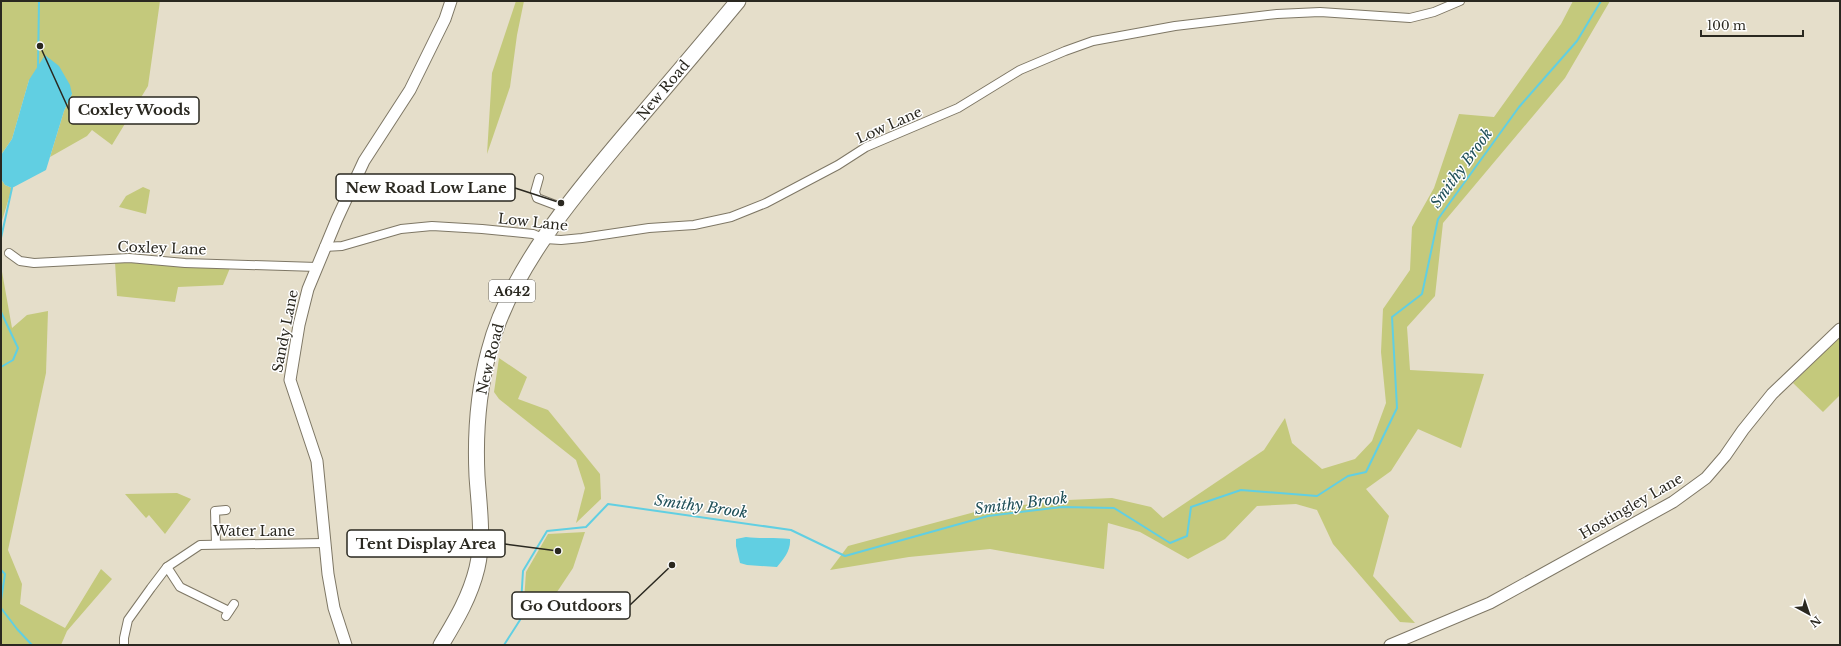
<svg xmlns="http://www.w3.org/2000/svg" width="1841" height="646" viewBox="0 0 1841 646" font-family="'Libre Baskerville',serif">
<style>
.green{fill:#c4c97c}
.water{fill:#61cfe2}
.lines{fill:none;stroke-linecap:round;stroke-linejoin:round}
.stream{stroke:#61cfe2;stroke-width:2}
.street-casing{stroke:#7e7765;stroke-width:10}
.secondary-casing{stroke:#7e7765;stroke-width:13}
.highway-casing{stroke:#7e7765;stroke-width:17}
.street{stroke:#fff;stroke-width:8}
.secondary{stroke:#fff;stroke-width:11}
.highway{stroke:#fff;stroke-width:15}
.labels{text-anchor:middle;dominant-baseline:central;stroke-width:3;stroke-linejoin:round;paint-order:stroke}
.shield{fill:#fff;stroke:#6a6863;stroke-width:1}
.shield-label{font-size:13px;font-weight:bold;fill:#2a2820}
.street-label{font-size:14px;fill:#2a2820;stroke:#fff}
.water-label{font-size:15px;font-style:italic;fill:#205059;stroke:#fff}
.leader{fill:none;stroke:#2a2820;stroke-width:1.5}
.callout-dot{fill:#2a2820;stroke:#fff;stroke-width:1.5}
.callout{fill:#fff;stroke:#2a2820;stroke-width:1.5}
.callout-label{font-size:15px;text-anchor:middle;font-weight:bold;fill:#2a2820}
</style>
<rect width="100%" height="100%" fill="#e5deca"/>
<!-- green -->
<g class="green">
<path d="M 1,1 L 160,1 L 148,86 L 112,145 L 92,130 L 87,136 L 50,157 L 64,111 L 72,94 L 29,80 L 12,139 L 1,155 Z"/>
<path d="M 516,1 L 524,1 L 517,35 L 510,87 L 487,154 L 492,73 Z"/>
<path d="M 1573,1 L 1610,1 L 1565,78 L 1443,223 L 1435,296 L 1407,327 L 1410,370 L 1484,374 L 1461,448 L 1418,429 L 1391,471 L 1366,489 L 1389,516 L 1373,576 L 1415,623 L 1400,622 L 1333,544 L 1317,510 L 1296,504 L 1257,506 L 1225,539 L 1188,559 L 1140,532 L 1108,523 L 1104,569 L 990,549 L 909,557 L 830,570 L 848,546 L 986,509 L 1068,500 L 1112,498 L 1151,507 L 1163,518 L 1264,450 L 1285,418 L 1292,443 L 1322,469 L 1355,459 L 1372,441 L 1386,403 L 1381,352 L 1383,309 L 1410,270 L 1412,227 L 1434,188 L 1459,114 L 1494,117 L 1561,24 Z"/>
<path d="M 1,179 L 5,185 L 12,188 L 1,224 Z"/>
<path d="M 143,187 L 150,190 L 146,214 L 119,207 L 126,196 Z"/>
<path d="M 115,262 L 230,268 L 223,285 L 178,287 L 175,302 L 117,296 Z"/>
<path d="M 1,266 L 12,328 L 27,315 L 48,311 L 46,373 L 8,550 L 22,584 L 20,604 L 65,628 L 101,569 L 112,579 L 67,631 L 61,645 L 1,645 Z"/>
<path d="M 1840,336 L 1840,395 L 1823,412 L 1793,383 Z"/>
<path d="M 499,358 L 527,377 L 518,399 L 548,410 L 600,474 L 601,499 L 576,523 L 585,488 L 576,460 L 499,399 L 494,392 Z"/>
<path d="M 177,493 L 191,499 L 165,534 L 149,515 L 146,518 L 125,494 Z"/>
<path d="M 585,532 L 573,568 L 555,595 L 524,601 L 526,572 L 548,534 Z"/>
</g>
<!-- water -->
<g class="water">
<path d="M 45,55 L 59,66 L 70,85 L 72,94 L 64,111 L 46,170 L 12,188 L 5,185 L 1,179 L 1,155 L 12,139 L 29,80 Z"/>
<path d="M 746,537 C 761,539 775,537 790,539 C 791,550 784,559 777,567 L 747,565 L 740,563 L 736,546 L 736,539 Z"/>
</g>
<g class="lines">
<!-- stream -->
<g class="stream">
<path d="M 38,68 L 39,1"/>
<path d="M 1,238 L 12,188"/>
<path d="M 1,312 L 18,348 L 13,360 L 1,367"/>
<path d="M 1,570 L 5,574 L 1,600"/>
<path d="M 1,608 L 17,629 L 32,645"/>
<path d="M 504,645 L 520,620 L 523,571 L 547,531 L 586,527 L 608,504 L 791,530 L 845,556 L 988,516 L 1062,507 L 1114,508 L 1170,543 L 1187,536 L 1191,507 L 1241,490 L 1317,496 L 1348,476 L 1366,472 L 1397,408 L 1392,317 L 1422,294 L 1438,219 L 1519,107 L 1577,41 L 1601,1"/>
</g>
<defs>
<g id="street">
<path d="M 539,178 L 535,192 L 537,198 L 566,209"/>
<path d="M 324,247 L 342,246 L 401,229 L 432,226 L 482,229 L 533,234 L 545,239 L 561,240 L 582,238 L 649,228 L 694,225 L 731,217 L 766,203 L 838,165 L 866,147 L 958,108 L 1020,70 L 1065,51 L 1093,41 L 1175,26 L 1277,14 L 1320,12 L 1410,18 L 1434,12 L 1460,1"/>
<path d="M 9,253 L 20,261 L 34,263 L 129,258 L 185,263 L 317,267"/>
<path d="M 216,544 L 215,511 L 226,510"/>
<path d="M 167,567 L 180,587 L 229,611"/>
<path d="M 226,616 L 234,604"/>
<path d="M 124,645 L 124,638 L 128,620 L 151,588 L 167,567 L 200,545 L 324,543"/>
</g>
<g id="secondary">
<path d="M 346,645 L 334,608 L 328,574 L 317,461 L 290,380 L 299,325 L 308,289 L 337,219 L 364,161 L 410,90 L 445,19 L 451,1"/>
<path d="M 1390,645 L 1490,603 L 1673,502 L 1706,478 L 1725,456 L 1743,430 L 1772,394 L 1840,329"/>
</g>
<path id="highway" d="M 441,645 C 456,620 470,597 477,568 C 484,538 479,507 477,476 C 475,434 478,392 489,351 C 510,268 580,188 635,123 C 670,82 704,42 738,1"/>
</defs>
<!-- street casing -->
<use href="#street" class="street-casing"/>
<!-- secondary casing -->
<use href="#secondary" class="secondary-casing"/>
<!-- highway casing -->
<use href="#highway" class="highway-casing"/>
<!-- street -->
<use href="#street" class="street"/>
<!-- secondary -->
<use href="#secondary" class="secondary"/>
<!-- highway -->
<use href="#highway" class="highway"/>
</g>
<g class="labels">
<!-- shield labels -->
<rect class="shield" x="489" y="280" width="46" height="22" rx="3"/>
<g class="shield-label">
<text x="512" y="291">A642</text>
</g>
<!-- street labels -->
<g class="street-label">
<text transform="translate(663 90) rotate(-50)">New Road</text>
<text transform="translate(889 125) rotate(-24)">Low Lane</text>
<text transform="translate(533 222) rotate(6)">Low Lane</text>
<text transform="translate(162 248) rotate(2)">Coxley Lane</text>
<text transform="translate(285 331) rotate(-79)">Sandy Lane</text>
<text transform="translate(490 359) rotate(-76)">New Road</text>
<text transform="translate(1631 506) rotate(-30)">Hostingley Lane</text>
<text x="254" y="531">Water Lane</text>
</g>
<!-- water labels -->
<g class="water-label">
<text transform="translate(1461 168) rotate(-54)">Smithy Brook</text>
<text transform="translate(1021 503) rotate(-7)">Smithy Brook</text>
<text transform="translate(701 506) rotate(8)">Smithy Brook</text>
</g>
</g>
<!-- callouts -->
<path class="leader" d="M40 46L69 110M561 203L515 188M558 551L505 544M672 565L630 605"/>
<g class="callout-dot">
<circle cx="40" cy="46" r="4"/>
<circle cx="561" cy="203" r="4"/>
<circle cx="558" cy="551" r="4"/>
<circle cx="672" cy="565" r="4"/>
</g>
<g class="callout">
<rect x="69" y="97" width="130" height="27" rx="4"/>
<rect x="336" y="174" width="179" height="27" rx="4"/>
<rect x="347" y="530" width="158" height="27" rx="4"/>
<rect x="512" y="592" width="118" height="27" rx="4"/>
</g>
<g class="callout-label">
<text x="134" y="115">Coxley Woods</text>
<text x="426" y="193">New Road Low Lane</text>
<text x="426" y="549">Tent Display Area</text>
<text x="571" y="611">Go Outdoors</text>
</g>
<!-- border -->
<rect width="1841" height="646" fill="none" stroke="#2a2820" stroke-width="4"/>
<!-- north arrow -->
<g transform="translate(1809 614) rotate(140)" stroke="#ffffff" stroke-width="3" paint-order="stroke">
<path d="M0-3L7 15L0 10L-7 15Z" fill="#2a2820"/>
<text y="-6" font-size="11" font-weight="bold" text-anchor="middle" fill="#2a2820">N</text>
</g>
<!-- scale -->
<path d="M1701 30v6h102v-6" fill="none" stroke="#2a2820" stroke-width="2"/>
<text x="1707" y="30" font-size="12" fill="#2a2820" stroke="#ffffff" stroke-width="3" paint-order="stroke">100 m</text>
</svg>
